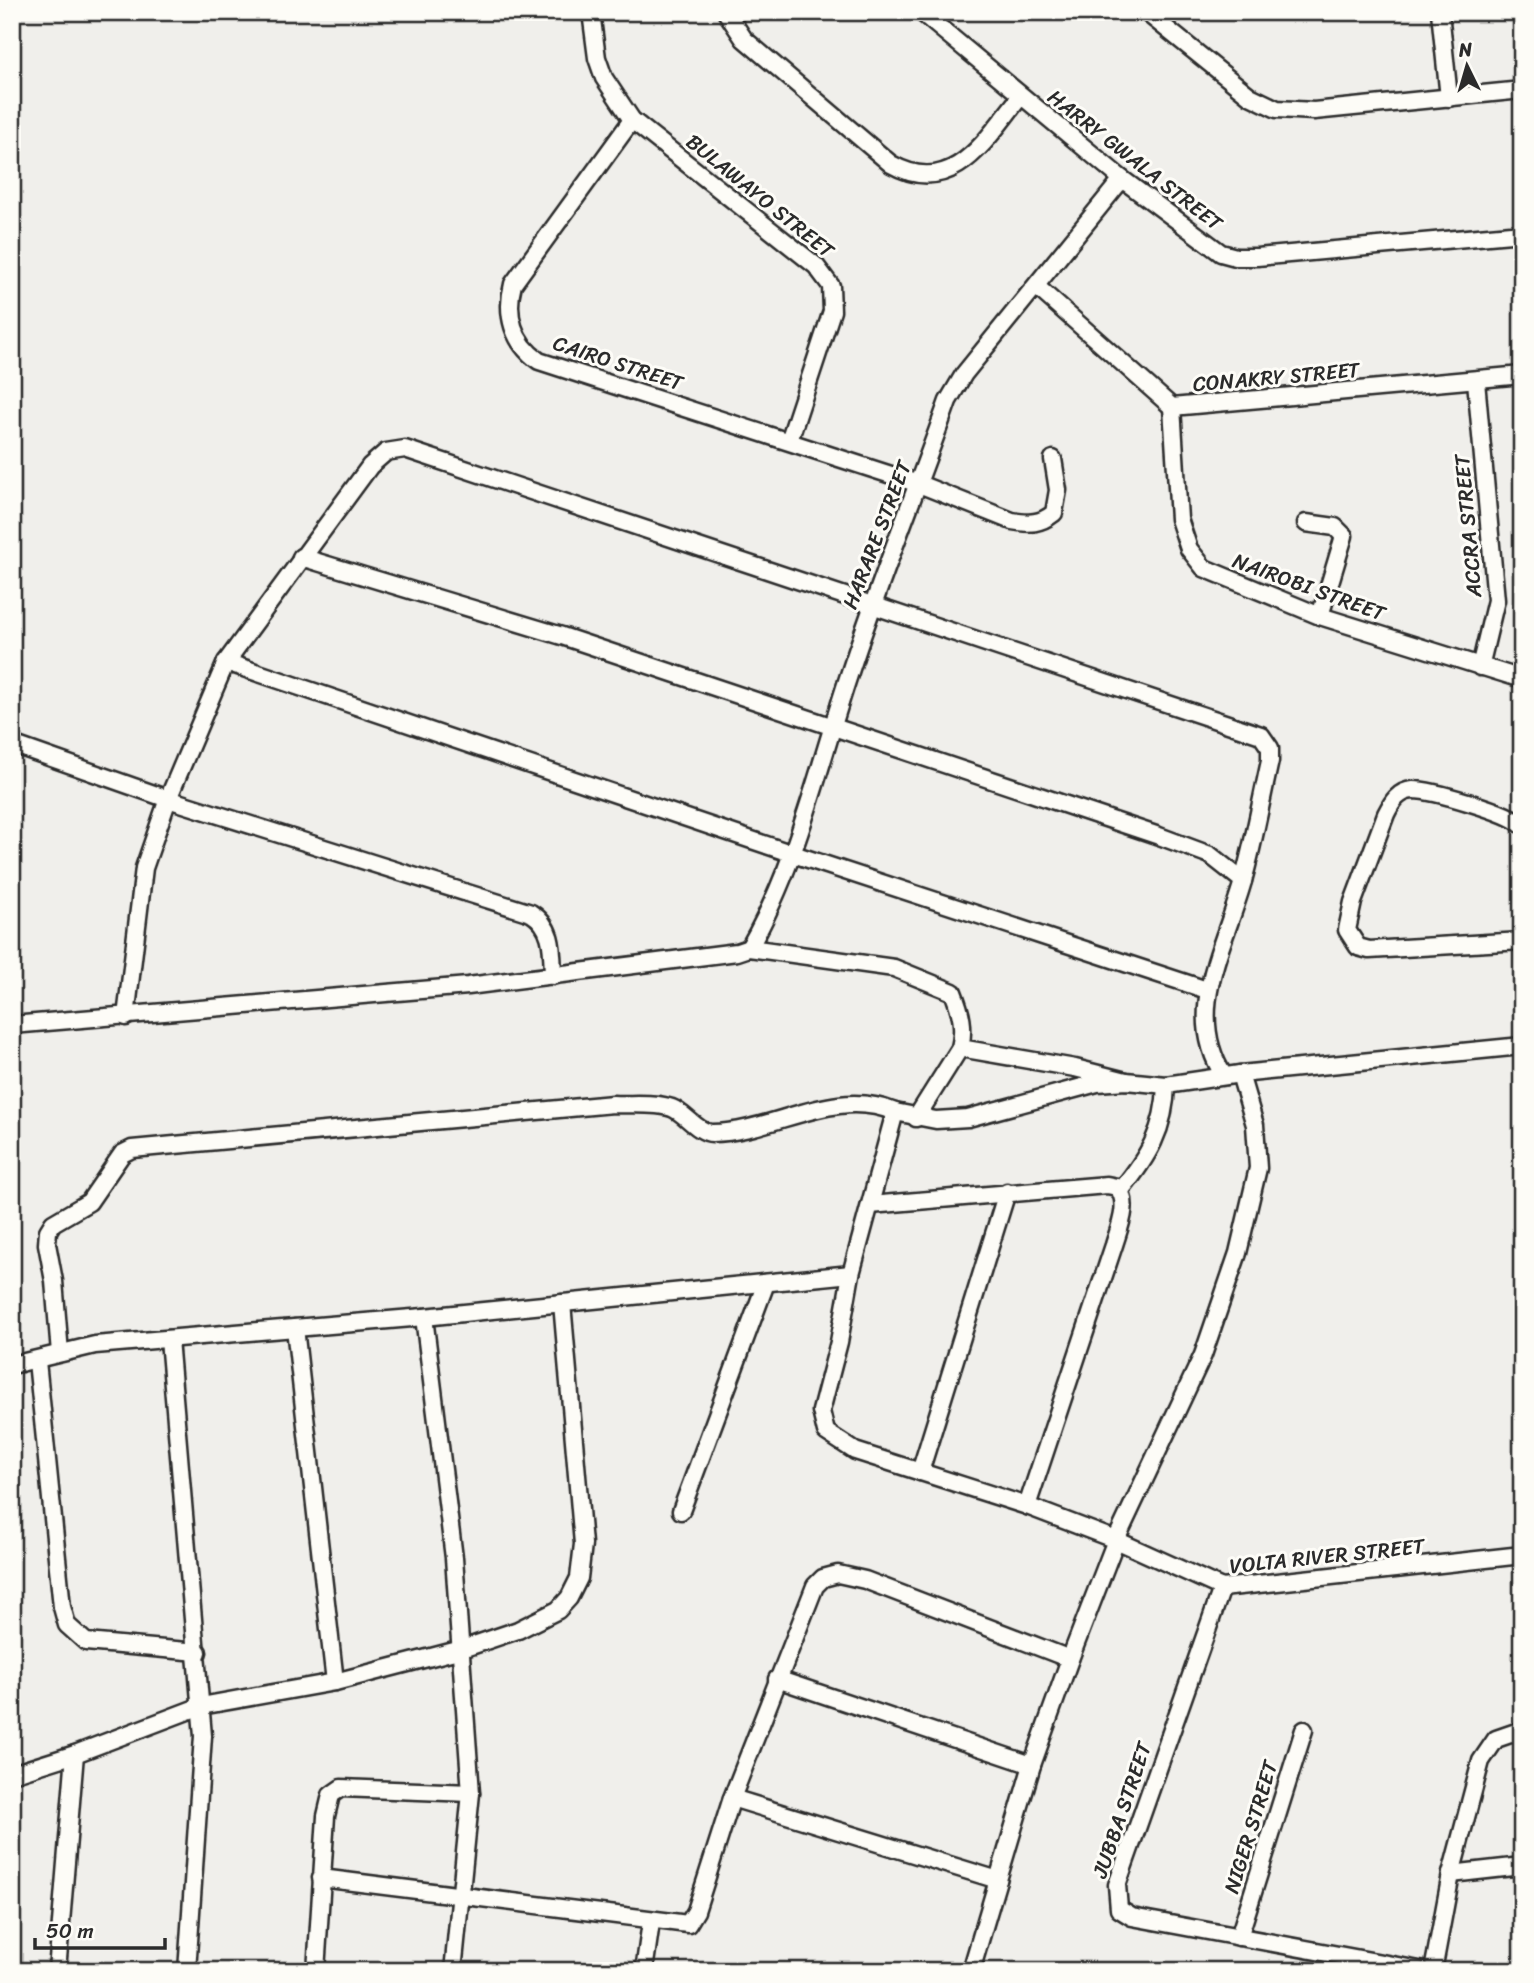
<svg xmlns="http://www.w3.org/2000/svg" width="1534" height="1983" viewBox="0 0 1534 1983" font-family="Sriracha,sans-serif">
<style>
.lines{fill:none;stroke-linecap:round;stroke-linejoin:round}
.minor-casing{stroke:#2b2b2b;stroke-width:21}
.minor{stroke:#fdfcf7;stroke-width:16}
.labels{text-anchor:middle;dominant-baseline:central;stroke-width:6;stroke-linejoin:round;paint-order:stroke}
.street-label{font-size:21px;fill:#2b2b2b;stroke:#fdfcf7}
</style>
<rect width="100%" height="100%" fill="#f0efeb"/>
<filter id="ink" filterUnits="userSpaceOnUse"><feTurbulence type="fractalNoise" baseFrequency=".0143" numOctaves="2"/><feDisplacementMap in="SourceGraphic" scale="14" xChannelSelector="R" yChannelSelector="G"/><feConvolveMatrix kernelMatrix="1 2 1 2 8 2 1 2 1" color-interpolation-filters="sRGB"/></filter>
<g filter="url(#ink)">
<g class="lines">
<defs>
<g id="minor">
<path d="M 591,12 L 597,58 L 604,78 L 632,120 L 816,266 L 831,286 L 832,311 L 789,441"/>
<path d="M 726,12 L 744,39 L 891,164 C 953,199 986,139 1020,97"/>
<path d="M 921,12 L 1122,179 L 1221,253 L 1236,257 L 1257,257 L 1522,233"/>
<path d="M 1146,12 L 1250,96 L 1277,109 L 1314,111 L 1522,90"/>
<path d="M 1440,12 L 1449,98"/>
<path d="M 632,120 L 513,284 C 505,314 513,343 539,361 L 919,484 L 1012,521 C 1030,524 1040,524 1054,513 L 1058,490 L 1053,459"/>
<path d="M 1037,287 L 1172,407 L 1522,375"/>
<path d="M 1476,381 L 1496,600 L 1480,667"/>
<path d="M 1172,407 L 1179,519 L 1189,549 L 1204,568 L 1320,616 L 1522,679"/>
<path d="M 1306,523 L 1335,527 L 1344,536 L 1320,616"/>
<path d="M 301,557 L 562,636 L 1159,836 L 1210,855 L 1243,881"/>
<path d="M 226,662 L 790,853 L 1207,990"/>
<path d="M 12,744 L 168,799 L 531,913 C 554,927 552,952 553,976"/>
<path d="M 1522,825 C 1509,812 1432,790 1413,790 C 1398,791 1392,802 1386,814 L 1353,902 L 1347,930 L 1358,947 L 1369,950 L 1522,941"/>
<path d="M 749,948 C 797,865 819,765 849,675 C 879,582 916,492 948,401 L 964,374 L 1122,179"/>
<path d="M 126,1017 L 144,868 L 168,799 L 226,662 L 370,466 L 386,452 L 405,449 L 1261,735 L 1270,748 L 1270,761 C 1261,801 1254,842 1243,881 C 1225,946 1183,1012 1224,1076"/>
<path d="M 12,1025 L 468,986 L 737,952 L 749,948 L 894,968 L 953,992 C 961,1012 965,1027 960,1048 L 1075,1068 L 1126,1081"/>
<path d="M 895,1112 L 936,1120 L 968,1118 L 1097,1083 L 1126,1081 L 1166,1085 L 1240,1074 L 1522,1046"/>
<path d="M 916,1118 L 960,1048"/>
<path d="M 1121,1190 C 1148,1157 1165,1129 1166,1085"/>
<path d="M 870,1205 L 1107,1185 L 1117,1187 C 1131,1202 1119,1228 1114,1245 L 1027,1506"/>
<path d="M 424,1317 L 454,1558 L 471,1793 L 453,1971"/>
<path d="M 295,1328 L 335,1682"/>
<path d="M 169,1339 L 203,1736 L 187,1971"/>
<path d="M 60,1353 L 54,1281 L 47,1244 L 48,1231 L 53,1223 L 89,1202 L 122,1154 L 132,1149 L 613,1104 C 630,1105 655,1102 672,1108 C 685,1113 698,1133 712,1133 C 775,1132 833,1086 895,1112 L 851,1274 L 839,1342 L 821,1411 L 826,1432 L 855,1451 L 1027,1506 L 1116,1540 L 1222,1588 L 1522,1555"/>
<path d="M 37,1361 L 62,1607 L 67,1625 L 86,1642 L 198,1652"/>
<path d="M 12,1365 L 95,1345 L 424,1317 L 851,1274"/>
<path d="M 920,1472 L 1007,1192"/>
<path d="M 681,1511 L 766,1283"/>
<path d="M 1222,1588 L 1117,1885 L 1119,1909 L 1132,1917 L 1425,1971"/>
<path d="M 777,1679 L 1032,1765"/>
<path d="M 12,1774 L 75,1754 L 201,1706 L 335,1682 L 462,1649 L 518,1630 L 558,1610 L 569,1598 L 579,1578 L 583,1544 L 562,1303"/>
<path d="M 732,1798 L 998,1880"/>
<path d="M 1451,1874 L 1522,1866"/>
<path d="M 321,1878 L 688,1924 L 696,1911 L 732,1798 L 815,1586 L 823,1578 L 838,1574 L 865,1580 L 1070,1659"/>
<path d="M 1239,1937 L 1304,1730"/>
<path d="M 57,1971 L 75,1754"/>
<path d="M 316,1971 L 326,1816 L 331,1795 L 341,1788 L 471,1793"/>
<path d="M 644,1971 L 651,1922"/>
<path d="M 971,1971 L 1032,1765 L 1070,1659 L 1116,1540 L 1203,1355 L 1238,1253 L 1258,1168 L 1255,1125 L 1240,1074"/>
<path d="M 1433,1971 L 1451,1874 L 1481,1761 L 1496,1739 L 1522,1730"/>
</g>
</defs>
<!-- minor casing -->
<use href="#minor" class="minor-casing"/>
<!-- minor -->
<use href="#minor" class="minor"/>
</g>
</g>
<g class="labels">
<!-- street labels -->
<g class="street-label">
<text transform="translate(1135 160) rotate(38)">HARRY GWALA STREET</text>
<text transform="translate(760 196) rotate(39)">BULAWAYO STREET</text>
<text transform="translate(618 363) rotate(18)">CAIRO STREET</text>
<text transform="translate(1276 377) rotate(-5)">CONAKRY STREET</text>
<text transform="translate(1468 526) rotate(-95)">ACCRA STREET</text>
<text transform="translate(877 535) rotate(-69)">HARARE STREET</text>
<text transform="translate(1309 587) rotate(20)">NAIROBI STREET</text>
<text transform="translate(1327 1556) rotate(-6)">VOLTA RIVER STREET</text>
<text transform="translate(1122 1810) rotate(-71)">JUBBA STREET</text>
<text transform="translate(1251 1827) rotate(-73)">NIGER STREET</text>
</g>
</g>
<!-- margin -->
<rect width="1534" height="1983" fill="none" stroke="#fdfcf7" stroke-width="42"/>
<rect x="21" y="21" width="1492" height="1941" fill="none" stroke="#2b2b2b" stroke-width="2.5" filter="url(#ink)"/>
<!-- north arrow -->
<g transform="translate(1467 66) rotate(355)" stroke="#fdfcf7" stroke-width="5" paint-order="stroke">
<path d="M0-5L12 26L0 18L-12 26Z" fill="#2b2b2b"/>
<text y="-10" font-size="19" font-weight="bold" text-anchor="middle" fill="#2b2b2b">N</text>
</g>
<!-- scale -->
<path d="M35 1938v10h130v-10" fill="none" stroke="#2b2b2b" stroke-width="3.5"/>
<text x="46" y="1938" font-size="21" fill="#2b2b2b" stroke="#fdfcf7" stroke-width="5" paint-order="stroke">50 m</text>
</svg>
